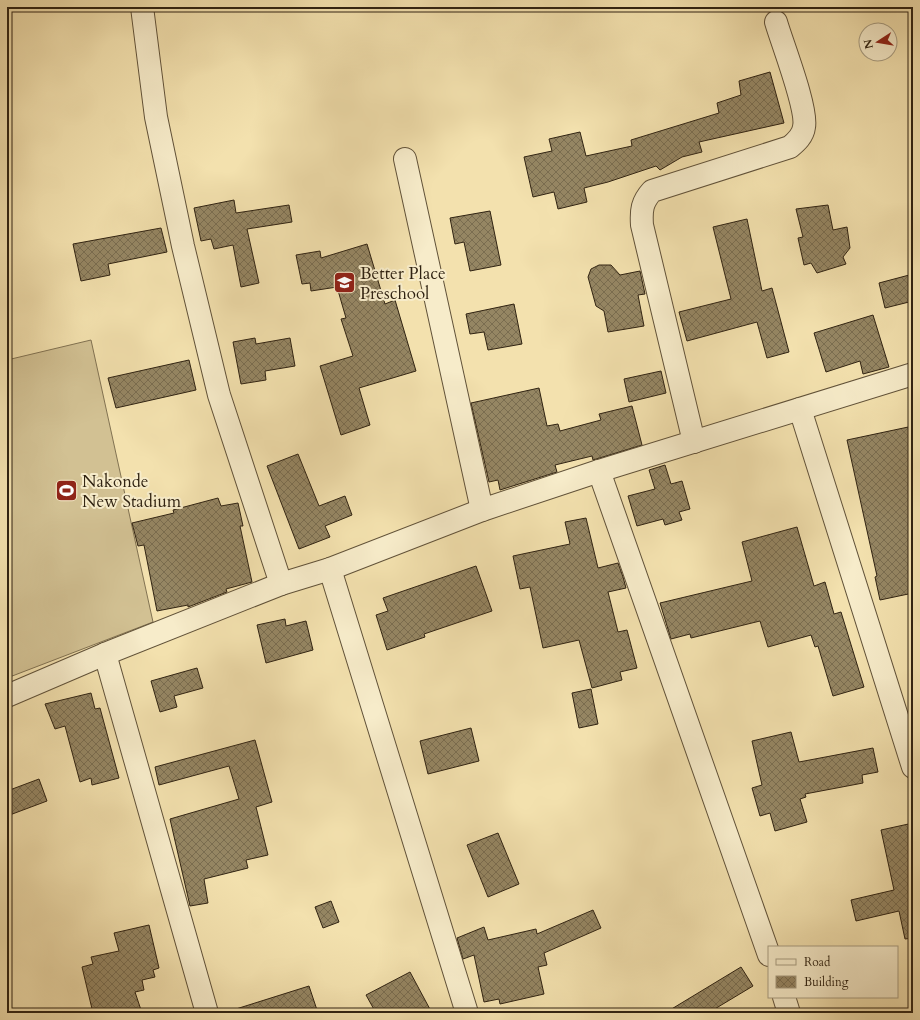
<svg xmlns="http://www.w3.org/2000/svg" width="920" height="1020" viewBox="0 0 920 1020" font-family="Cardo,serif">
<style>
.garden{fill:#d2c193;stroke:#817252}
.building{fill:url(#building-cross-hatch);stroke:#302312}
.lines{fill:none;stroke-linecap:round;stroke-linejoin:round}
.street-casing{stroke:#615239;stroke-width:24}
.street{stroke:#f7ecca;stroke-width:22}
.labels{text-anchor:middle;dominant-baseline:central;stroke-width:4;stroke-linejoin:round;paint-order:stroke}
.poi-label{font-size:17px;fill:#302312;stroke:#f7ecca;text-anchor:start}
</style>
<defs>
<pattern id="building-cross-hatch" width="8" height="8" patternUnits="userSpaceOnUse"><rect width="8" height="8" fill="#958663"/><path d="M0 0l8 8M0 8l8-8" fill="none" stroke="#7a6d50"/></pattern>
</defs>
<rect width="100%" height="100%" fill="#f3e1ae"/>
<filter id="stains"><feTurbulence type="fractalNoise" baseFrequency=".005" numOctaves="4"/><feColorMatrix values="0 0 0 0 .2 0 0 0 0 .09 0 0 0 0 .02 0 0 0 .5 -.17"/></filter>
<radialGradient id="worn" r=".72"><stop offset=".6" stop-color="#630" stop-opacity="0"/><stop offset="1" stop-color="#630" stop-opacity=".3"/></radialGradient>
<!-- garden -->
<path class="garden" d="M 91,340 L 153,622 L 7,678 L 7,360 Z"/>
<!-- building -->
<g class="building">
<path d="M 770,72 L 784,123 L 699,142 L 702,152 L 682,157 L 660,170 L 656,166 L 608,182 L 584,188 L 587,202 L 558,209 L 554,192 L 533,197 L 524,157 L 552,151 L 549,139 L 580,132 L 586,156 L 632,146 L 631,140 L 719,113 L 717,103 L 741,95 L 739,81 Z"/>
<path d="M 234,200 L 236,213 L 289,205 L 292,222 L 247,229 L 259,283 L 241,287 L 233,245 L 214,249 L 211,239 L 201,241 L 194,208 Z"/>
<path d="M 828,205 L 833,230 L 847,227 L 850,248 L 843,257 L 846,264 L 817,273 L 811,263 L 804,265 L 798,238 L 803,237 L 796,209 Z"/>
<path d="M 490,211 L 501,265 L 470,271 L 464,242 L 455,244 L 450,218 Z"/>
<path d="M 747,219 L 762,291 L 772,288 L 789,352 L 767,358 L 757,322 L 687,341 L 679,312 L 731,299 L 713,227 Z"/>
<path d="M 161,228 L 167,252 L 108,264 L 110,275 L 81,281 L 73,244 Z"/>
<path d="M 367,244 L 385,304 L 395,300 L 416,371 L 359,388 L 370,425 L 341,435 L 320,366 L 353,356 L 341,319 L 346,318 L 337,287 L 311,291 L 310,283 L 302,284 L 296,255 L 320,251 L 321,258 Z"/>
<path d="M 599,265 L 611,265 L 620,275 L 640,271 L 645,294 L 638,295 L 644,326 L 608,332 L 604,311 L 596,306 L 588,277 L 591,269 Z"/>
<path d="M 913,274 L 913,301 L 885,308 L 879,283 Z"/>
<path d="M 514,304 L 522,344 L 488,350 L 484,332 L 470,334 L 466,314 Z"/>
<path d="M 873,315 L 889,367 L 863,374 L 860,361 L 826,372 L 814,333 Z"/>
<path d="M 255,338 L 256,344 L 290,338 L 295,366 L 265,371 L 266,380 L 241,384 L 233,342 Z"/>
<path d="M 189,360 L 196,390 L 116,408 L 108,378 Z"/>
<path d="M 661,371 L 666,393 L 629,402 L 624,379 Z"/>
<path d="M 539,388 L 547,426 L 558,424 L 560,431 L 601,420 L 599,414 L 632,406 L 642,445 L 593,460 L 592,456 L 555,465 L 557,472 L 500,490 L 498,480 L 489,482 L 471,403 Z"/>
<path d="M 913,426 L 913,593 L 880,600 L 875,577 L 877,576 L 847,440 Z"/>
<path d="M 298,454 L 319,506 L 345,496 L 352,515 L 325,526 L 330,537 L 299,549 L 267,466 Z"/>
<path d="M 665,465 L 671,484 L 682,481 L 690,509 L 679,512 L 682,520 L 665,525 L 663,519 L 637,526 L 628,496 L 655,489 L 649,470 Z"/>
<path d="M 218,498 L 221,506 L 238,503 L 243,526 L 240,526 L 252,582 L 226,589 L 227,592 L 188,607 L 188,605 L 157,611 L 144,545 L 138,546 L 132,523 L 174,513 L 173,510 Z"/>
<path d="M 586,518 L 598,568 L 618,563 L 623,577 L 626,588 L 608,592 L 618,632 L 627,630 L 637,668 L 620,672 L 622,680 L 592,688 L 579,640 L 543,648 L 530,587 L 520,589 L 513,556 L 570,544 L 565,522 Z"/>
<path d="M 797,527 L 814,586 L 825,582 L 834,614 L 841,612 L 864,687 L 833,696 L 818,646 L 815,647 L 811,635 L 768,647 L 760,621 L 691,638 L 690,634 L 671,639 L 660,603 L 752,581 L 742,542 Z"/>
<path d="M 476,566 L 492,611 L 424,634 L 425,637 L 387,650 L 376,615 L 388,611 L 383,598 Z"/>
<path d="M 285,619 L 286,626 L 306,621 L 313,650 L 266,663 L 257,625 Z"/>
<path d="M 197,668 L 203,688 L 174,696 L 177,707 L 160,712 L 151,681 Z"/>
<path d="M 591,689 L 598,724 L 579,728 L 572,693 Z"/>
<path d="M 91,693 L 95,709 L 100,708 L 119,778 L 92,785 L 91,778 L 80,782 L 65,726 L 55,729 L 45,704 Z"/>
<path d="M 471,728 L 479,761 L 428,774 L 420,741 Z"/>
<path d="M 791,732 L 799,762 L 873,748 L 878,772 L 862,775 L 863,783 L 805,794 L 806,797 L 800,799 L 807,822 L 775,831 L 770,813 L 760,816 L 752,788 L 762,785 L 752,741 Z"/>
<path d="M 255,740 L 272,802 L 256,807 L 268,855 L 246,860 L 248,868 L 204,879 L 208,903 L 190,906 L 170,819 L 239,799 L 229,766 L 159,785 L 155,767 Z"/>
<path d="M 39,779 L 47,801 L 7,816 L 7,791 Z"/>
<path d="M 913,823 L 913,938 L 905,939 L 899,911 L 856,921 L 851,900 L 894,890 L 881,830 Z"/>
<path d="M 498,833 L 519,884 L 488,897 L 467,845 Z"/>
<path d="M 331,901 L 339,922 L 323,928 L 315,907 Z"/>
<path d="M 593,910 L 601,928 L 544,953 L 547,965 L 538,967 L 544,994 L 500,1004 L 499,999 L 484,1002 L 474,955 L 463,959 L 457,938 L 484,927 L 488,940 L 536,929 L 537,934 Z"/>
<path d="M 149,925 L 159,968 L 153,970 L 155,977 L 142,980 L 144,990 L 135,992 L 142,1013 L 93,1013 L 82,967 L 93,964 L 91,957 L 119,951 L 114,933 Z"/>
<path d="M 741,967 L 753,986 L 708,1013 L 665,1013 Z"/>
<path d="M 410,972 L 432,1013 L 376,1013 L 366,995 Z"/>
<path d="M 309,986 L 318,1013 L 236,1013 L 236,1009 Z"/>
</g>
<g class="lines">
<defs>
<g id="street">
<path d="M 142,7 L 156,117 L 183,246 L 219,395 L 281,584"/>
<path d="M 405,159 L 482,510"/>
<path d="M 800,409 L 913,767"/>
<path d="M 694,442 L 642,225 C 641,210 642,202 652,191 L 790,147 C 796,142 803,136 804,127 C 808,109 782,43 776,22"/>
<path d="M 599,471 L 769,955"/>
<path d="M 330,569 L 467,1013"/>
<path d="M 105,654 L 207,1013"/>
<path d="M 7,696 L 105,654 L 281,584 L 330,569 L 482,510 L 599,471 L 913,374"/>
<path d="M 784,997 L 789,1013"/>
</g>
</defs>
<!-- street casing -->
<use href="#street" class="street-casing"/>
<!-- street -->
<use href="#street" class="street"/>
</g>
<!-- icons -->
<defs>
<symbol id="school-square" viewBox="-11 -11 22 22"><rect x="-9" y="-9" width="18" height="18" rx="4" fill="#8f2418" stroke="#f7ecca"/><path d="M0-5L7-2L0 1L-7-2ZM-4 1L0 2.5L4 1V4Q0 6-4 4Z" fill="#fff"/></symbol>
<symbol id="stadium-square" viewBox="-11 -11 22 22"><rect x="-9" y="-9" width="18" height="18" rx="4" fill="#8f2418" stroke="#f7ecca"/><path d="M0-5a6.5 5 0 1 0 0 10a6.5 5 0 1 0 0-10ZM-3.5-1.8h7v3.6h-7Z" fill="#fff"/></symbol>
</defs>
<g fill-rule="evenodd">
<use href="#school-square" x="332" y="270" width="25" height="25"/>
<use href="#stadium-square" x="54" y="478" width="25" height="25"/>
</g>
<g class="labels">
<!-- poi labels -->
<g class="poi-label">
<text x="360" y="273">Better Place<tspan x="360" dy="20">Preschool</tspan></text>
<text x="82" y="481">Nakonde<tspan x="82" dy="20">New Stadium</tspan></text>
</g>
</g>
<!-- margin -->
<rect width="920" height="1020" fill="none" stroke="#f3e1ae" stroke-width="24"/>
<rect x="8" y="8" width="904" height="1004" fill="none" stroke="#302312" stroke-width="2"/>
<rect x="12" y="12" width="896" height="996" fill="none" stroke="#302312"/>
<!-- legend -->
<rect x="768" y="946" width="130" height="52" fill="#f7ecca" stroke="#a79c80"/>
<rect x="776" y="959" width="20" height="6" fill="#f7ecca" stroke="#a79c80"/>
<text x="804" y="966" font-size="12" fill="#302312">Road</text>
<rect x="776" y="976" width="20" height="12" fill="url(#building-cross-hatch)" stroke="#a79c80"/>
<text x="804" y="986" font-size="12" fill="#302312">Building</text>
<!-- north arrow -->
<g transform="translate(878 42) rotate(258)"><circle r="19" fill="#f7ecca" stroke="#a79c80"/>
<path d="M0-3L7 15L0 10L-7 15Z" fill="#8f2418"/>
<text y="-6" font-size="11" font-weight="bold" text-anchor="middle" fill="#302312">N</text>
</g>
<rect width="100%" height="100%" filter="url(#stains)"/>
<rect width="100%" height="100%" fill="url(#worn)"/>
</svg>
